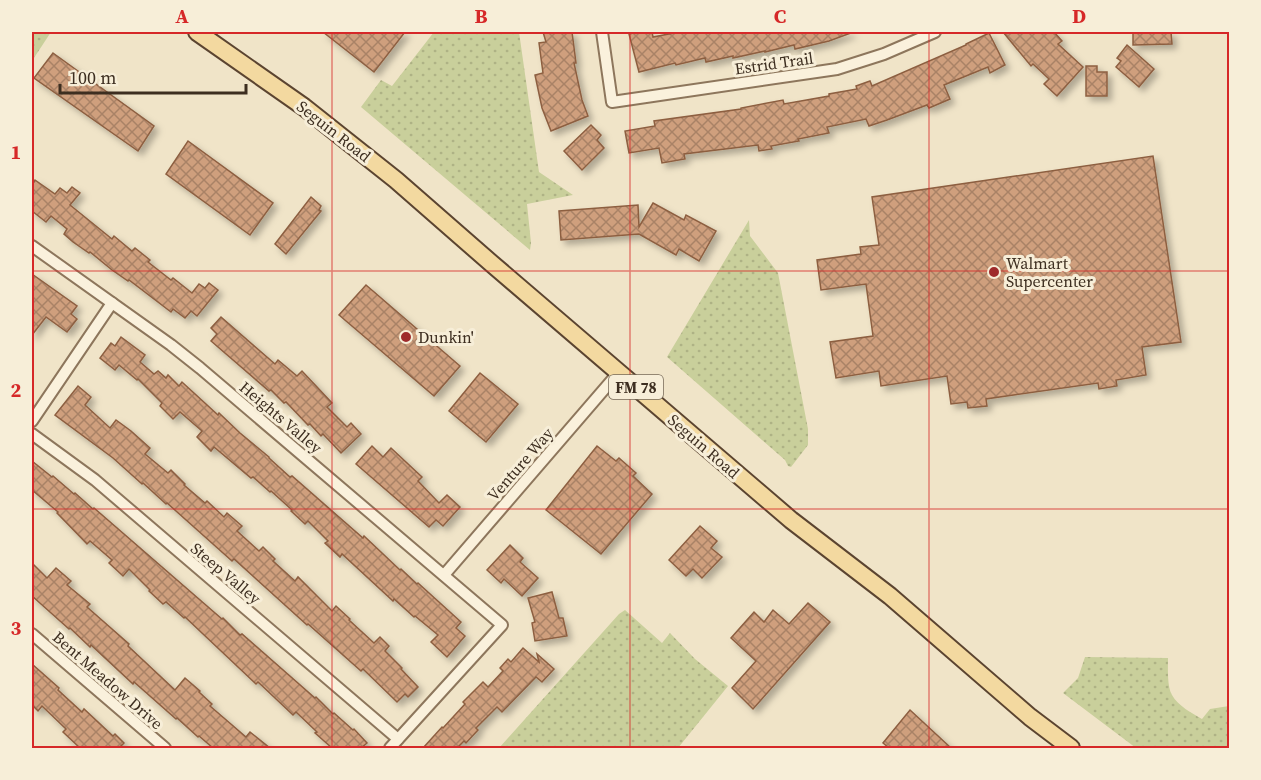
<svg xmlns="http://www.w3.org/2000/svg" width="1261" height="780" viewBox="0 0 1261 780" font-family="'Source Serif 4',serif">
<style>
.grass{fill:url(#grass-dots)}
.building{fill:url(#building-cross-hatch);stroke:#8d5f41;stroke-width:1.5;filter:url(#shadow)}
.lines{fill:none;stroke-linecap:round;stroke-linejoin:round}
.street-casing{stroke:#8d765c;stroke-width:14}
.primary-casing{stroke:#5b4430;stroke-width:20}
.street{stroke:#faf1dc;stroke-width:10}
.primary{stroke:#f3d9a0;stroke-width:16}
.grid{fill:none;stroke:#d62828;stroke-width:1.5;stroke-opacity:0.55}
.poi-dot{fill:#9e2a2b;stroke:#f7eed8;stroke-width:2}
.labels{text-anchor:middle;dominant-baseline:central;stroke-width:6;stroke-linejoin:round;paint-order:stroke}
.shield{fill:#f7eed8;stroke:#756857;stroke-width:1.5}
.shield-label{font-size:15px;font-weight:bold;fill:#3d2e20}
.street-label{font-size:16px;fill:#3d2e20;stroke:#f7eed8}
.poi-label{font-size:16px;fill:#3d2e20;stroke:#f7eed8;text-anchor:start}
.neatline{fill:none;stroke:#d62828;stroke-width:2}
.grid-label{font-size:20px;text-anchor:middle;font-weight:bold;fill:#d62828}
</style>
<defs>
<pattern id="grass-dots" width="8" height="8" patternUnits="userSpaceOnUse" patternTransform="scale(1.5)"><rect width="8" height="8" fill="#c9cf9b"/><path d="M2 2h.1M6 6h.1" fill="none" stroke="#aeb285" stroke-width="1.8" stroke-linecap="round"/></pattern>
<pattern id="building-cross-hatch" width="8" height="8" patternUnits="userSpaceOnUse" patternTransform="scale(1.5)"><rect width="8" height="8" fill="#cf9f7d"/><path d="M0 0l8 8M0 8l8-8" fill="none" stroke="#a98266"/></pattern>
<filter id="shadow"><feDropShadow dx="4.5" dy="4.5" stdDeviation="3" flood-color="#0004"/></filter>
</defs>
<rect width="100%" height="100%" fill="#f0e4c8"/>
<!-- grass -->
<g class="grass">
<path d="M 32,32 L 51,32 L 32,61 Z"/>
<path d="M 434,32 L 519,32 L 539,172 L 573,195 L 527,204 L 531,243 L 530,250 L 361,107 L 381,80 L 392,86 Z"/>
<path d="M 749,220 L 750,236 L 778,273 L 808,429 L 808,445 L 791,467 L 788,466 L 785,460 L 667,357 Z"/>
<path d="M 625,610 L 662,643 L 670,633 L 695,659 L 728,686 L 678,748 L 499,748 L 619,614 Z"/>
<path d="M 1085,657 L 1168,658 C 1168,668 1167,687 1172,695 C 1178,706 1192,713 1202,719 L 1210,709 L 1229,706 L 1229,748 L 1136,748 L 1063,693 L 1078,678 Z"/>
</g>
<!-- building -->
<g class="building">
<path d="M 323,32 L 405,32 L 374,72 Z"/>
<path d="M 543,32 L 572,32 L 576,63 L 574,63 L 582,100 L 588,116 L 551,131 L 542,108 L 535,75 L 543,73 L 539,43 L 546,42 Z"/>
<path d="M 638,32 L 652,32 L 653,37 L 679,32 L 850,32 L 851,33 L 829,41 L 795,49 L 794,45 L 765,52 L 765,51 L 733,58 L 733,56 L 706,62 L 705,58 L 676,65 L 675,63 L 639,72 L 629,34 Z"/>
<path d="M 1003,32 L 1054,32 L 1062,41 L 1058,44 L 1083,67 L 1057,96 L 1044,84 L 1049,79 L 1033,64 L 1031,66 Z"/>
<path d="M 1133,32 L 1171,32 L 1172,44 L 1133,45 Z"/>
<path d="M 989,33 L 1005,65 L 990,73 L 988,67 L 944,85 L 950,99 L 929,108 L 927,105 L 887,120 L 869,126 L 866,119 L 827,127 L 829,133 L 798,139 L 799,141 L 771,146 L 772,149 L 759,151 L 758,145 L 684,154 L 685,159 L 662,163 L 659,148 L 629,153 L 625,131 L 655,126 L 654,121 L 741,109 L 741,108 L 783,100 L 784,104 L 829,96 L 829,94 L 857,89 L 856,86 L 870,81 L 872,86 L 966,45 L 966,44 Z"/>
<path d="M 1127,45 L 1154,69 L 1139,87 L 1116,67 L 1121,61 L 1117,58 Z"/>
<path d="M 53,53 L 154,126 L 138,151 L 34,78 Z"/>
<path d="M 1086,66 L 1097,66 L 1097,72 L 1107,72 L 1107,96 L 1086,96 Z"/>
<path d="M 591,125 L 601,135 L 597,140 L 604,148 L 582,170 L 564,151 Z"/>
<path d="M 188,141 L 273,203 L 250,235 L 166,174 Z"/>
<path d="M 1153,156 L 1181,342 L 1142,347 L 1146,375 L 1116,380 L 1117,386 L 1099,389 L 1098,383 L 986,399 L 987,406 L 968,408 L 967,402 L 951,404 L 947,376 L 881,386 L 879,371 L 836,378 L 830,342 L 873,336 L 866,284 L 821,290 L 817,260 L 861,254 L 860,247 L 879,245 L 872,197 Z"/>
<path d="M 35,180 L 55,194 L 60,188 L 67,193 L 72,187 L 80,193 L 70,205 L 112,239 L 114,236 L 132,251 L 135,248 L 150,260 L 148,262 L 171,280 L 173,278 L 192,293 L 199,284 L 205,288 L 209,283 L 218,290 L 197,316 L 191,311 L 185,318 L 173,309 L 171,312 L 129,280 L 128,281 L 112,270 L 90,252 L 89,253 L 73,242 L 64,234 L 67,229 L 51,216 L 46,222 L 32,211 L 32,185 Z"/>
<path d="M 311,197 L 321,206 L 319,210 L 321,211 L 286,254 L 275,244 Z"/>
<path d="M 653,203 L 684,220 L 686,215 L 716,231 L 699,261 L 679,249 L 676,255 L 639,234 L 561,240 L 559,211 L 638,205 L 639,227 Z"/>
<path d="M 32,274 L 77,306 L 71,314 L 77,319 L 67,332 L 46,317 L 32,335 Z"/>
<path d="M 366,285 L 460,366 L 434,396 L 339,315 Z"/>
<path d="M 221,317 L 275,364 L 278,360 L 297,376 L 302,371 L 332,403 L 327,407 L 347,427 L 351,423 L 361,434 L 341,453 L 323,434 L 321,436 L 310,424 L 308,425 L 286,402 L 284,403 L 271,390 L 269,391 L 211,341 L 217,334 L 211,328 Z"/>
<path d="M 121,337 L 145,355 L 140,362 L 154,374 L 158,371 L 166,378 L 168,375 L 179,386 L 182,382 L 218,415 L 219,413 L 240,433 L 269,457 L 269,458 L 290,477 L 292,476 L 363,538 L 364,536 L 400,570 L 401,569 L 417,584 L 418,583 L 461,622 L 456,628 L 465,636 L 447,657 L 431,642 L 438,635 L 415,616 L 414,617 L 394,599 L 393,601 L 342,554 L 340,557 L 325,543 L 328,541 L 308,521 L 305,524 L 291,511 L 292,510 L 271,491 L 270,492 L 253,477 L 251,478 L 214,447 L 211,451 L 197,437 L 202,431 L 180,412 L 173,419 L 160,406 L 162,403 L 138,379 L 137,380 L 119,365 L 115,370 L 100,358 L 111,343 L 115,346 Z"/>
<path d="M 480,373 L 518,404 L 486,442 L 449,411 Z"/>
<path d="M 78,386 L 91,397 L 85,405 L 110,428 L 116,420 L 131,431 L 150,448 L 145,454 L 168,473 L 171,470 L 185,484 L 184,485 L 205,503 L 207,501 L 224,517 L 227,513 L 242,526 L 237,531 L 259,551 L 263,547 L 275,559 L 273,561 L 295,581 L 298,577 L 332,611 L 336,606 L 350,619 L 349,620 L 374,643 L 380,637 L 389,646 L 385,651 L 402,668 L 401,669 L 418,687 L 408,697 L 405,694 L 397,702 L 363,669 L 361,671 L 308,624 L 307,625 L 234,559 L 232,561 L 167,503 L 166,504 L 143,483 L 142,484 L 113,458 L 55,415 Z"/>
<path d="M 372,446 L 383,457 L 391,448 L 422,477 L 418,481 L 439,503 L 447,495 L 460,507 L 443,526 L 436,520 L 429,527 L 356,464 Z"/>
<path d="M 597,446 L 616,461 L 619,458 L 636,473 L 633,476 L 652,494 L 601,554 L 546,510 Z"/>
<path d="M 32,461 L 52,477 L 53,476 L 74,494 L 75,493 L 93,509 L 94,508 L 222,619 L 223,618 L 240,635 L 242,634 L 315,698 L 316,697 L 333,714 L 334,713 L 353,730 L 354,729 L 367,743 L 361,748 L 332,748 L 315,733 L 317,732 L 296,712 L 293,715 L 258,682 L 256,684 L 185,617 L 184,618 L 166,602 L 163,604 L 149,591 L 150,590 L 129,569 L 123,576 L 109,563 L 112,560 L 90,541 L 87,544 L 57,513 L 58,512 L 32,490 Z"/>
<path d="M 700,526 L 717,541 L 711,548 L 722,557 L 702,578 L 693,569 L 686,576 L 669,560 Z"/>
<path d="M 510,545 L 523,558 L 520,562 L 538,578 L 522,596 L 504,579 L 501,583 L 487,570 Z"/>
<path d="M 32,563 L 47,578 L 56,568 L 71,581 L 67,585 L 90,604 L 87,607 L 129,644 L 128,646 L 175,690 L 185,678 L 200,691 L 199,692 L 212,704 L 210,706 L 246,737 L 250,732 L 270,748 L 213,748 L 199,736 L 198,737 L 177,718 L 176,719 L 134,682 L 133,684 L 91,645 L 90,647 L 70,628 L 69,629 L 32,596 Z"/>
<path d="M 552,592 L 559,618 L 563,618 L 567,636 L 535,641 L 532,623 L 535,622 L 528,598 Z"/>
<path d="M 808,603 L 830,622 L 753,709 L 732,688 L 756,661 L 731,638 L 754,612 L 764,622 L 773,610 L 789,624 Z"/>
<path d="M 523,648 L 539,662 L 537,654 L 554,669 L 542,682 L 536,677 L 502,712 L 497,707 L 476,728 L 478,730 L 466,743 L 464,741 L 457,748 L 423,748 L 442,727 L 443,728 L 465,704 L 463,702 L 483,682 L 488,687 L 503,671 L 500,668 L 508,659 L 511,662 Z"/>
<path d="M 32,664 L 59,688 L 58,690 L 82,712 L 84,709 L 113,736 L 115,734 L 124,743 L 119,748 L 80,748 L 63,732 L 66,729 L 42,706 L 38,711 L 32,705 Z"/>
<path d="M 910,710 L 951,748 L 889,748 L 883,743 Z"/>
</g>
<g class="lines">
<defs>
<g id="street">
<path d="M 602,32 L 612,102 L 837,69 L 884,54 L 935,32"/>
<path d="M 32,246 L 171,345 L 200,368 L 502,625 L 390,748"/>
<path d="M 32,421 L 112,303"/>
<path d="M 32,434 L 95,480 L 398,739"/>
<path d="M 444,575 L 619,372"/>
<path d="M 32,634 L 165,748"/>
</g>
<path id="primary" d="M 197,32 L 304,107 L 396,180 L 491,263 L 791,520 L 890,596 L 1030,717 L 1071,748"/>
</defs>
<!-- street casing -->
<use href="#street" class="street-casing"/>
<!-- primary casing -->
<use href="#primary" class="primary-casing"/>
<!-- street -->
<use href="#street" class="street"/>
<!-- primary -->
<use href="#primary" class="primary"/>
</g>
<!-- grid -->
<path class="grid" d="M 332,32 L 332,748M 630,32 L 630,748M 929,32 L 929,748M 32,271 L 1230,271M 32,509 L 1230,509"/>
<!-- markers -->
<g class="poi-dot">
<circle cx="994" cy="272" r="6"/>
<circle cx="406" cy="337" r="6"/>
</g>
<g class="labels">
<!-- shield labels -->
<rect class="shield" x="609" y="375" width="54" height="24" rx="4.5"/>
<g class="shield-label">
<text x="636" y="387">FM 78</text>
</g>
<!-- street labels -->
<g class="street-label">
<text transform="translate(774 63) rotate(-8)">Estrid Trail</text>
<text transform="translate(334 131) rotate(38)">Seguin Road</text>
<text transform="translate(281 417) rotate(40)">Heights Valley</text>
<text transform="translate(704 446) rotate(41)">Seguin Road</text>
<text transform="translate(520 464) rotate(-49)">Venture Way</text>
<text transform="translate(226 573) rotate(40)">Steep Valley</text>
<text transform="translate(108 680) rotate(41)">Bent Meadow Drive</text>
</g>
<!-- poi labels -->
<g class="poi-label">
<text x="1006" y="263">Walmart<tspan x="1006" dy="18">Supercenter</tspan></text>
<text x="418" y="337">Dunkin'</text>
</g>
</g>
<!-- border -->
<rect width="1261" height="780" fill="none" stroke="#f7eed8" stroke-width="66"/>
<!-- scale -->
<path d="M60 84v9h186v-9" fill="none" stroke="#3d2e20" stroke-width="3"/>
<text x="69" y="84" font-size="18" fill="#3d2e20" stroke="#f7eed8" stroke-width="4.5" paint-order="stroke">100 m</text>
<rect x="33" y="33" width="1195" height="714" class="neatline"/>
<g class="grid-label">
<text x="182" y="23">A</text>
<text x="481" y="23">B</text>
<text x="780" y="23">C</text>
<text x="1079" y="23">D</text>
<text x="16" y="159">1</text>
<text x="16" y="397">2</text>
<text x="16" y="635">3</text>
</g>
</svg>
